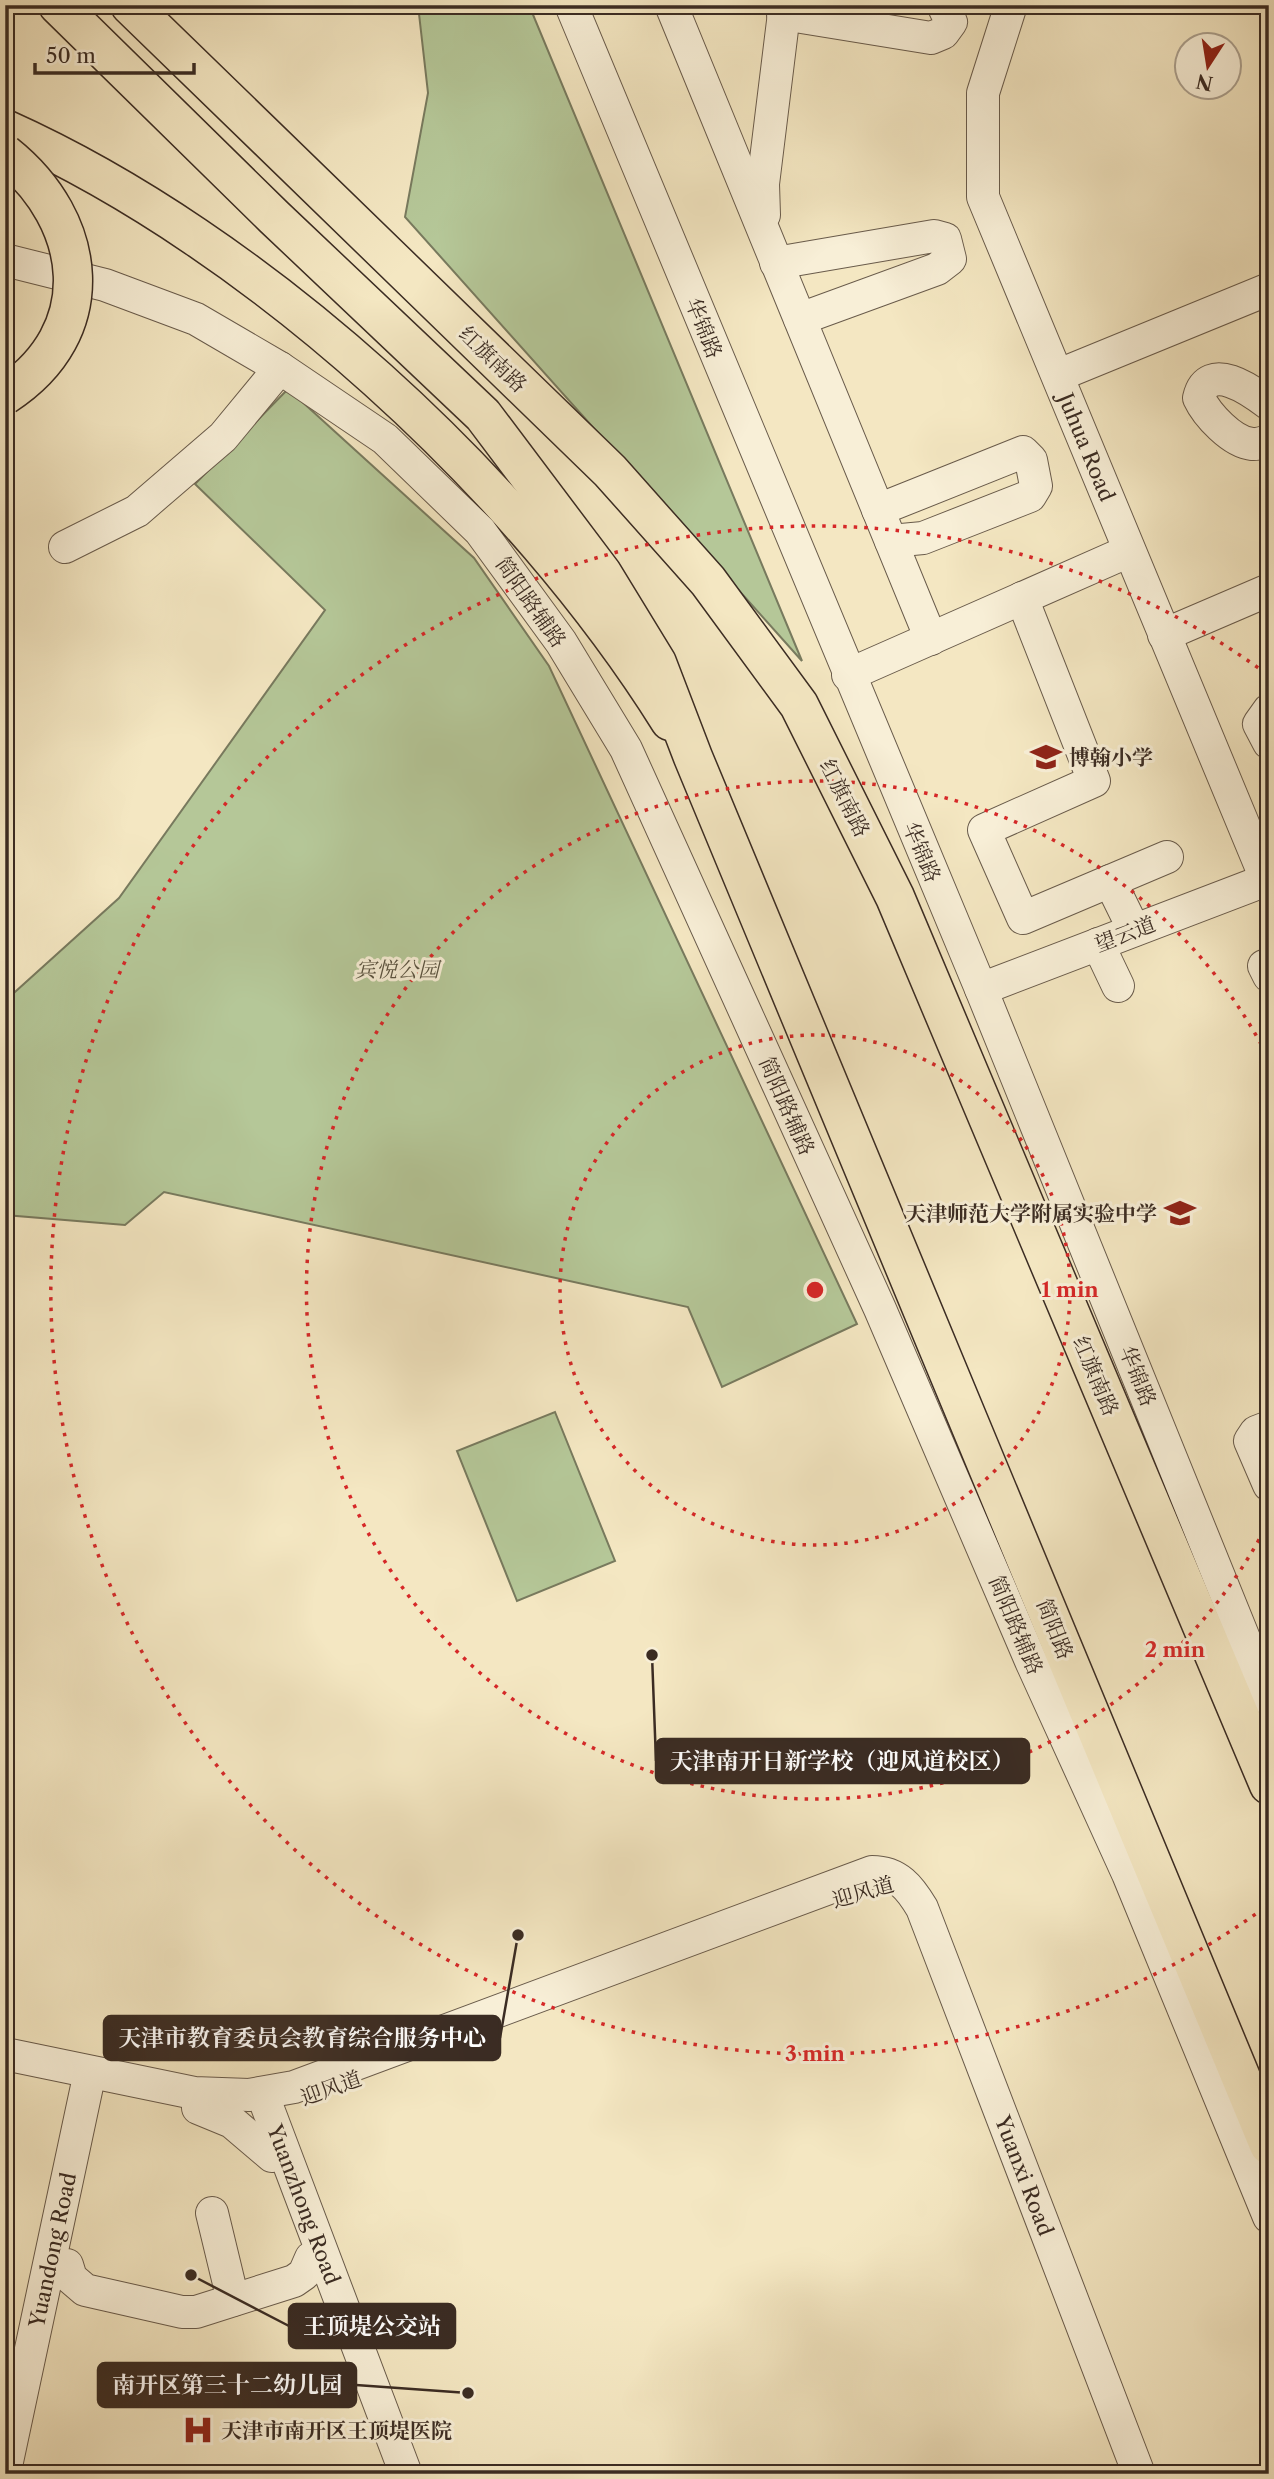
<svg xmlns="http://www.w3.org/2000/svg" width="1274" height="2479" viewBox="0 0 1274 2479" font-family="'Libre Caslon Text','Noto Serif SC',serif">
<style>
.green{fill:#b5c798;stroke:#787a5e;stroke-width:2}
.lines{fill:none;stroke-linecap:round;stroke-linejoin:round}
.minor-casing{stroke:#695b4b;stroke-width:34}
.major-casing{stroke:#3b2c23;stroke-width:41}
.highway-casing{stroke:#3b2c23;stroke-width:41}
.minor{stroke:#f8efd7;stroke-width:32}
.major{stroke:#f4e7c2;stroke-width:38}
.highway{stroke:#f4e7c2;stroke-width:38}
.major-bridge-casing{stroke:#3b2c23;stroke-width:41;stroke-linecap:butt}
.major-bridge{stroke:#f4e7c2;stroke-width:38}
.ring{fill:none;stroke:#d62828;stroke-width:3.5;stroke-dasharray:3.5 7}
.labels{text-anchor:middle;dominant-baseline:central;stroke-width:6;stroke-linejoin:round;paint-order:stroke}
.street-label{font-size:21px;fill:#3b2c23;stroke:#f8efd7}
.poi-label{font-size:21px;font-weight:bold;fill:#3b2c23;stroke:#f8efd7;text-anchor:start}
.park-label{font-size:21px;font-style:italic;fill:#5a5340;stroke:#f8efd7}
.centre{fill:#d62828;stroke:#f8efd7;stroke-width:3.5}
.ring-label{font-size:21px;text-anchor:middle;font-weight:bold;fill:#d62828;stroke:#f8efd7;stroke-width:6;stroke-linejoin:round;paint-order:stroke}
.leader{fill:none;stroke:#3b2c23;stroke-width:2.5}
.callout-dot{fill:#3b2c23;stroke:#f8efd7;stroke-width:2.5}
.callout{fill:#3b2c23;stroke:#3b2c23;stroke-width:2.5}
.callout-label{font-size:23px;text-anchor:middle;font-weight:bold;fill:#fff}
</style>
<rect width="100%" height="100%" fill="#f4e7c2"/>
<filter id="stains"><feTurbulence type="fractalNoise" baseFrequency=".00286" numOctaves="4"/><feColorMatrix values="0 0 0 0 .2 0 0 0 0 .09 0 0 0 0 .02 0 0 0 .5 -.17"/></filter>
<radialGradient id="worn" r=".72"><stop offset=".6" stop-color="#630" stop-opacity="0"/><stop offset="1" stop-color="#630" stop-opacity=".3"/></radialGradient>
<!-- green -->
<g class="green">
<path d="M 418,5 L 529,5 L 802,661 L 405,217 L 428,93 Z"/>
<path d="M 288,389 L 474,558 L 549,666 L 857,1324 L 722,1387 L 688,1307 L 164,1192 L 125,1225 L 5,1215 L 5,1001 L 119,898 L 325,610 L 195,484 Z"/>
<path d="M 555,1412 L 615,1561 L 517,1601 L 457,1451 Z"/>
</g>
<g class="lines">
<defs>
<g id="minor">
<path d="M 571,5 L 981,989 L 1269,1700"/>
<path d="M 671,5 L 931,639"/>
<path id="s1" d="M 1011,5 L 983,93 L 983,197 L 1269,886"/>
<path d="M 783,14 L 931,38 L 943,33 L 951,22 L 943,5"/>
<path d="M 764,215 L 763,184 L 785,5"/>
<path d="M 5,260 L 105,285 L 196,319 L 280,368 L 385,439 L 480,531 L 561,642 L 626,749 L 880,1309 L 1031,1661 L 1128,1874 L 1269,2217"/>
<path d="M 776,263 L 934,236 L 945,239 L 950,259 L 937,269 L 800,319"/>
<path d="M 1059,375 L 1269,289"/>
<path d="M 1269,404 C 1252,391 1208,359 1199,398 C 1207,415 1232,442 1252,444 C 1257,445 1264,442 1269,441"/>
<path d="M 878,510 L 1023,452 L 1031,460 L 1036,486 L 1030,496 L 923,538 L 891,541"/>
<path d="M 65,547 L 137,511 L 223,437 L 280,368"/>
<path d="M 1022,598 L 1094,781 L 984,830 L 1023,918 L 1167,857"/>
<path d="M 1164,635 L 1269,590"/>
<path d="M 848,675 L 1129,551"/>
<path d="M 1269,710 L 1259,724 L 1269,743"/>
<path d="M 1110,881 L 1134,930"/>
<path d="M 1098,944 L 1118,986"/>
<path d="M 1264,966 L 1269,976"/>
<path d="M 981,989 L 1269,879"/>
<path d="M 1269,1427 L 1256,1432 L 1250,1441 L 1269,1485"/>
<path id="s2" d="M 5,2054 L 194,2093 L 249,2095 L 294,2087 L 872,1872 C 898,1872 910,1888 922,1908 L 1139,2474"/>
<path id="s3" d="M 262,2093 L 406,2474"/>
<path d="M 198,2108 L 232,2122 L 272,2156"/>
<path d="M 212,2213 L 233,2300"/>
<path d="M 67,2265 L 71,2278 L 85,2290 L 182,2312 L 196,2312 L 294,2281 L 304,2274 L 311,2258"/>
<path id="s4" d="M 5,2471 L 90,2072"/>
</g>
<path id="major" d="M 5,129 C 259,243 522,485 670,721"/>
<g id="highway">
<path d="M 58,5 L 274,217 L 483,415 L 602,573 L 657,663 L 693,757 L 1269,2145"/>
<path d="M 130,5 L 610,471 L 708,581 L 799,705 L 895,897 L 1269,1785"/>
</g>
</defs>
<!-- minor casing -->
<use href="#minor" class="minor-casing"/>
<!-- major casing -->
<use href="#major" class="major-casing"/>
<!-- highway casing -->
<use href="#highway" class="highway-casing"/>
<!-- minor -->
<use href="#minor" class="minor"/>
<!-- major -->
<use href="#major" class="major"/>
<!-- highway -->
<use href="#highway" class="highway"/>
<defs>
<path id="major-bridge" d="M 5,154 C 89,221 102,332 5,395"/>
</defs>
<!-- major-bridge casing -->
<use href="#major-bridge" class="major-bridge-casing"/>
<!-- major-bridge -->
<use href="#major-bridge" class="major-bridge"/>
</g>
<!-- distance rings -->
<g class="ring">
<circle cx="815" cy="1290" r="255"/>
<path d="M1269 1521A509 509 0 1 1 1269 1059"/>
<path d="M1264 1908A764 764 0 1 1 1264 672"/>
</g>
<!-- icons -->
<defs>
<symbol id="school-bare" viewBox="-9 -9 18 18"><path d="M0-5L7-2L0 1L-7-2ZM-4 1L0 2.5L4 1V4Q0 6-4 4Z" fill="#8f2418" stroke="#f8efd7" stroke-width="2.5" paint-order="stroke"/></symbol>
<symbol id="university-bare" viewBox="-9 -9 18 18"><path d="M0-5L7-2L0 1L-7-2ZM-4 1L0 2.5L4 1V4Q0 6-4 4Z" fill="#8f2418" stroke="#f8efd7" stroke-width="2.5" paint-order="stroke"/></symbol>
<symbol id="hospital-bare" viewBox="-9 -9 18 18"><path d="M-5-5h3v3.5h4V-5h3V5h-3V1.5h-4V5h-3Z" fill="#8f2418" stroke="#f8efd7" stroke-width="2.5" paint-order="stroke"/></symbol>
</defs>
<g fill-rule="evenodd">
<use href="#school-bare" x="1024" y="735" width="44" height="44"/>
<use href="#university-bare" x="1158" y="1191" width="44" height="44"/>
<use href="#hospital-bare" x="176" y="2408" width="44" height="44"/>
</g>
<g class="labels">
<!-- street labels -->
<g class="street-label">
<text transform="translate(704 328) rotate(68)">华锦路</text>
<text transform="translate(493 359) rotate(44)">红旗南路</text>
<text stroke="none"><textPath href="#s1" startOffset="467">Juhua Road</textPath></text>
<text transform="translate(531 602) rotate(55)">简阳路辅路</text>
<text transform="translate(845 798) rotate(63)">红旗南路</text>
<text transform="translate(922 852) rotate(67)">华锦路</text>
<text transform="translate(1125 934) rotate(-21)">望云道</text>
<text transform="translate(787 1106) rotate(66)">简阳路辅路</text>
<text transform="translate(1096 1376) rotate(67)">红旗南路</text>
<text transform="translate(1138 1376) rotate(68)">华锦路</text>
<text transform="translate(1016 1625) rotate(67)">简阳路辅路</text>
<text transform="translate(1055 1629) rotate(68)">简阳路</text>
<text transform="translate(863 1892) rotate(-16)">迎风道</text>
<text transform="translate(331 2088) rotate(-20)">迎风道</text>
<text stroke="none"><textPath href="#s2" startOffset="1262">Yuanxi Road</textPath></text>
<text stroke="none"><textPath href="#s3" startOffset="119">Yuanzhong Road</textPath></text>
<text stroke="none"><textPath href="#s4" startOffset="226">Yuandong Road</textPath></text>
</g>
<!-- poi labels -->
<g class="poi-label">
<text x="1069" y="757">博翰小学</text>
<text x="1157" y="1213" text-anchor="end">天津师范大学附属实验中学</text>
<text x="221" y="2430">天津市南开区王顶堤医院</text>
</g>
<!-- park labels -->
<g class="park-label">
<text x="397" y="969">宾悦公园</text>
</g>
</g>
<circle cx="815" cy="1290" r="10" class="centre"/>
<g class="ring-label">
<text x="1070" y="1297">1 min</text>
<text x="1175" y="1657">2 min</text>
<text x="815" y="2061">3 min</text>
</g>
<!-- callouts -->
<path class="leader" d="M652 1655L656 1761M518 1935L500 2038M191 2275L289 2326M468 2393L356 2385"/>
<g class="callout-dot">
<circle cx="652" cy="1655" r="7"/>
<circle cx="518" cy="1935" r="7"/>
<circle cx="191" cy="2275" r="7"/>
<circle cx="468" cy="2393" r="7"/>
</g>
<g class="callout">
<rect x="656" y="1739" width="373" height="44" rx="7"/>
<rect x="104" y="2016" width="396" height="44" rx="7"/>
<rect x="289" y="2304" width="166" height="44" rx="7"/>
<rect x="98" y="2363" width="258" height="44" rx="7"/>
</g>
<g class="callout-label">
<text x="842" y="1769">天津南开日新学校（迎风道校区）</text>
<text x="302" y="2046">天津市教育委员会教育综合服务中心</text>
<text x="372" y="2334">王顶堤公交站</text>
<text x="227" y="2393">南开区第三十二幼儿园</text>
</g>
<!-- margin -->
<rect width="1274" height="2479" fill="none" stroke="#f4e7c2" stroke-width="28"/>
<rect x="7" y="7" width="1260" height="2465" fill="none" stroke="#3b2c23" stroke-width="3.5"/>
<rect x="14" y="14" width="1246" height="2451" fill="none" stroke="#3b2c23" stroke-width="2"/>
<!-- north arrow -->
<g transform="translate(1208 66) rotate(192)"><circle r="33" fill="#f8efd7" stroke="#aca18f" stroke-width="2"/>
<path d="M0-5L12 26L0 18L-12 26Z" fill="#8f2418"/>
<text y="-10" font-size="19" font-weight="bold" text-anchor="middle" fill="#3b2c23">N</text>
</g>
<!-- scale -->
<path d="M35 63v10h159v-10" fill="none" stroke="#3b2c23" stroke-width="3.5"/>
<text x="46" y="63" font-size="21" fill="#3b2c23" stroke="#f8efd7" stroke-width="5" paint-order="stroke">50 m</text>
<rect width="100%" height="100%" filter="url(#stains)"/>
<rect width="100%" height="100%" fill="url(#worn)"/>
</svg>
